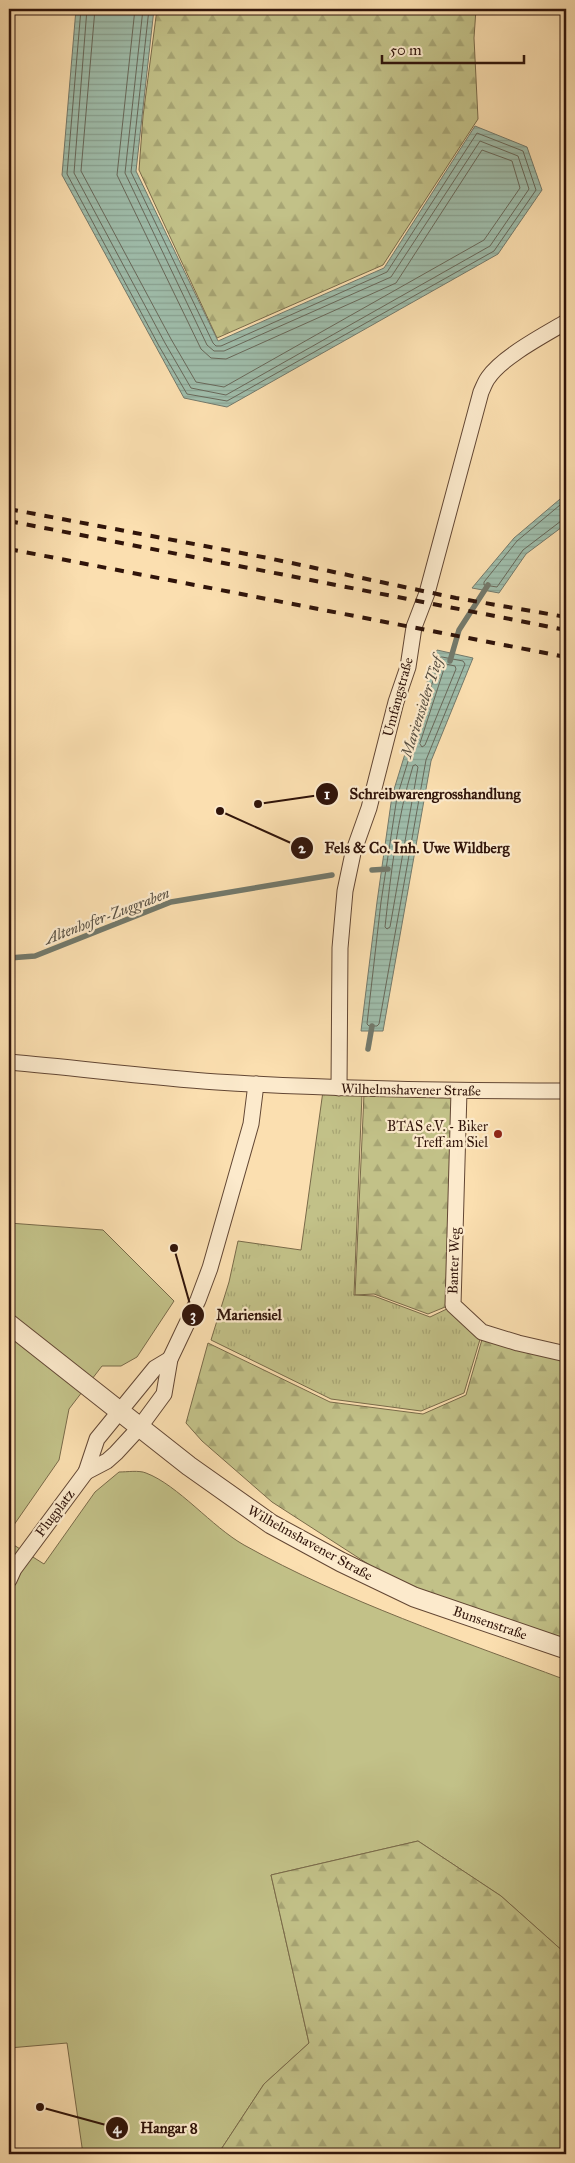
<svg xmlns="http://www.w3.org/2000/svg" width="575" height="2163" viewBox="0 0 575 2163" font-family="'IM FELL Great Primer',serif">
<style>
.grass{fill:#c2c188;stroke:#796a49}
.forest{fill:url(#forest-firs);stroke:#796a49}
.park{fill:url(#park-tufts);stroke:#796a49}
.water{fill:url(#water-rules);stroke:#73796b}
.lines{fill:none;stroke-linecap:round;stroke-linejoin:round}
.shore{stroke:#68685a;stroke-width:1}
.stream{stroke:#73796b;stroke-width:5.5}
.minor-casing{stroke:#634734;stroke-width:17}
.tertiary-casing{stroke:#634734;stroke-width:21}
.minor{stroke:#fceacc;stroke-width:15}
.tertiary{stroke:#fceacc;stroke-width:19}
.rail{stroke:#30140a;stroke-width:4;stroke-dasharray:9 9;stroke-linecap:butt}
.poi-dot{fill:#8f2418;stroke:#fceacc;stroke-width:2}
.labels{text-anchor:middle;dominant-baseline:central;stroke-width:4.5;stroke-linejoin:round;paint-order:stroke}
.street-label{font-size:14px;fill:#30140a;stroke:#fceacc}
.poi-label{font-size:14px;fill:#30140a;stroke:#fceacc;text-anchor:end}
.water-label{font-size:15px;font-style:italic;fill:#574f42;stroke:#fceacc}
.leader{fill:none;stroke:#30140a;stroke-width:2}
.callout-dot{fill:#30140a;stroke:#fceacc;stroke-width:2}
.mark-label{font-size:15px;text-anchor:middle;font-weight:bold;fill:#fff}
.callout-label{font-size:15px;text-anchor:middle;font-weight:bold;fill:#30140a;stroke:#fceacc;stroke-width:4.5;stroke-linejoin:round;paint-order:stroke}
</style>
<defs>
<pattern id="forest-firs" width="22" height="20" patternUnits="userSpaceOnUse" patternTransform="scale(1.25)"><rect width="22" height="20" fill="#c2c188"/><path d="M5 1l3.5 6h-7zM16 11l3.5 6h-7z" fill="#a7a574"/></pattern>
<pattern id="park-tufts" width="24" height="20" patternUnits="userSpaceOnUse" patternTransform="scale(1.25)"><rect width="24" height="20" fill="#c2c188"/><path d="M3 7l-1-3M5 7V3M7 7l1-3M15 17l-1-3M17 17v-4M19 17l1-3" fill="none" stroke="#a7a574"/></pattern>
<pattern id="water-rules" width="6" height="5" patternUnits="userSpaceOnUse" patternTransform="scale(1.25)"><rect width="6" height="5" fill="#9fbdab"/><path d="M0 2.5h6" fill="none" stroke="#89a292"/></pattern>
</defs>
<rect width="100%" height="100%" fill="#fbdfb0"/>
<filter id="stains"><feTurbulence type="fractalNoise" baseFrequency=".004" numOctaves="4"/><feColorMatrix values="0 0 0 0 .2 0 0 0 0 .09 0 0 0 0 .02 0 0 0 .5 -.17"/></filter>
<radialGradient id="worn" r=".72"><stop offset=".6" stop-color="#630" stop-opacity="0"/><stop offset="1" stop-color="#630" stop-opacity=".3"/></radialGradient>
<!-- grass -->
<g class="grass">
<path d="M 9,1223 L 103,1230 L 174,1301 L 137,1357 L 121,1366 L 102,1366 L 69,1409 L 59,1460 L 9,1532 Z"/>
<path d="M 119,1472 C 127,1472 139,1470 146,1473 C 178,1485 212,1527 244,1545 C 346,1602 457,1639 566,1680 L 566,1954 L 501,1896 L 418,1841 L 271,1875 L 309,2043 L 264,2084 L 218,2154 L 83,2154 L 67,2043 L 9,2048 L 9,1542 L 44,1564 L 95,1492 Z"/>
</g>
<!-- forest -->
<g class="forest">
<path d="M 157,9 L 476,9 L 474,38 L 478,119 L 383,265 L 217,338 L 139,170 L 143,116 Z"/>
<path d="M 364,1094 L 454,1098 L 450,1305 L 428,1314 L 374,1294 L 355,1295 Z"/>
<path d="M 483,1336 L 566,1360 L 566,1640 L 399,1584 L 272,1502 L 202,1441 L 186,1423 L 208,1343 L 330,1402 L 423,1414 L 466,1395 Z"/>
<path d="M 418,1841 L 501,1896 L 566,1954 L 566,2154 L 218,2154 L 264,2084 L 309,2043 L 271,1875 Z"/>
</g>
<!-- park -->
<path class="park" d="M 323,1091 L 362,1094 L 354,1295 L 374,1296 L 430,1317 L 451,1307 L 481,1336 L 464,1393 L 421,1411 L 331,1399 L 211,1340 L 229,1282 L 238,1241 L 301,1250 Z"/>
<!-- water -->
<g class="water">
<path d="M 76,9 L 154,9 L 136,171 L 218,341 L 384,268 L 475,126 L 527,147 L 542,190 L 498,254 L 227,407 L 184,398 L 62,175 Z"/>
<path d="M 566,494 L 566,524 L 526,554 L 499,593 L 472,588 L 514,538 Z"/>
<path d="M 437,650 L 473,658 L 431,761 L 383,1031 L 361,1031 L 377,902 L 392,796 Z"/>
</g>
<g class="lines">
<!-- shore -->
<g class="shore">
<path d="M 81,9 L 67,174 L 159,346 L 187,394 L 227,401 L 494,251 L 536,190 L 523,151 L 477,133 L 387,272 L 221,346 L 216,346 L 213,343 L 131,172 L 149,9"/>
<path d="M 87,9 L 74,173 L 165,343 L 191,388 L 226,395 L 490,246 L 529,189 L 518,156 L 480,141 L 391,277 L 224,351 L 214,351 L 207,345 L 125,173 L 143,9"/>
<path d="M 95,9 L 81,171 L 171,339 L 196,382 L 224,387 L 484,240 L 520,188 L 512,161 L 482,150 L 396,283 L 226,359 L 211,358 L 201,349 L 117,175 L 135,9"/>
<path d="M 566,500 L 517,541 L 484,582 L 484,585 L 497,587 L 523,550 L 561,521 L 566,520"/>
<path d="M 442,657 L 463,661 L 465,664 L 426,760 L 379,1024 L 377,1026 L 369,1026 L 367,1024 L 381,902 L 397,797 L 440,658 Z"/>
<path d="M 446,664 L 455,666 L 456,669 L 425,745 L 422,747 L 420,744 Z"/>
<path d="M 416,765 L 418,767 L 390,927 L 387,929 L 385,927 C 391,873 397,818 413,766 Z"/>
</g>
<!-- stream -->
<g class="stream">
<path d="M 450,661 L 459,630 L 488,585"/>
<path d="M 372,870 L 388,869"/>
<path d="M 9,958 L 35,956 L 171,902 L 332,875"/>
<path d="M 368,1049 L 372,1026"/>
</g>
<defs>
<g id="minor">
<path d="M 9,1062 C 78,1068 147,1077 217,1082 C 333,1089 450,1091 566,1091"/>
<path d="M 339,1088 L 340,948 L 345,891 L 353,853 L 369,808 L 396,702 L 408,667 L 414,627 L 427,593 L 481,392 C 483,388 485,382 488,378 C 502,357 544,335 566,322"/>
<path d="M 459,1091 L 453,1305 L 482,1332 L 518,1343 L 566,1354"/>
<path d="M 86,1472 L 107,1461 L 116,1453 L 139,1428 L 164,1394 L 170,1359 L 198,1300 L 210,1268 L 251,1124 L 256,1084"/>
<path d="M 9,1580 L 14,1569 L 86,1472 L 97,1439 L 155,1368 L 170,1359"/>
</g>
<path id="tertiary" d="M 9,1324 L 189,1466 L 271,1524 L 341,1562 L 414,1597 L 566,1649"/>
</defs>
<!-- minor casing -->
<use href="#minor" class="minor-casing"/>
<!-- tertiary casing -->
<use href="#tertiary" class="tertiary-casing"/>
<!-- minor -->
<use href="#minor" class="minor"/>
<!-- tertiary -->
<use href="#tertiary" class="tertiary"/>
<!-- rail -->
<g class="rail">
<path d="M 9,509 L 268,558 L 456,598 L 566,617"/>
<path d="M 9,521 L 566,630"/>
<path d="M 9,549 L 566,657"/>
</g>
</g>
<!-- markers -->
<circle class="poi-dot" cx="498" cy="1134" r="5"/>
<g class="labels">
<!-- street labels -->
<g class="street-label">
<text transform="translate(398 697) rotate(-75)">Umfangstraße</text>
<text transform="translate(411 1090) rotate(1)">Wilhelmshavener Straße</text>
<text transform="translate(454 1261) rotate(-88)">Banter Weg</text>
<text transform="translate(55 1513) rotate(-53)">Flugplatz</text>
<text transform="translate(310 1543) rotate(29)">Wilhelmshavener Straße</text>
<text transform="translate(490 1623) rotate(19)">Bunsenstraße</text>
</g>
<!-- poi labels -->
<g class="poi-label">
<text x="488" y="1126">BTAS e.V. - Biker<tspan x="488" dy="16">Treff am Siel</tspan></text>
</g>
<!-- water labels -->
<g class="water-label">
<text transform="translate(422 707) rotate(-72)">Mariensieler Tief</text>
<text transform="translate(107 916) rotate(-21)">Altenhofer-Zuggraben</text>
</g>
</g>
<!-- callouts -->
<path class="leader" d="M258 804L327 794M220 811L302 848M174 1248L193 1315M40 2107L117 2128"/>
<g class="callout-dot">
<circle cx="258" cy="804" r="5"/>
<circle cx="220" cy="811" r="5"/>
<circle cx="174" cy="1248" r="5"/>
<circle cx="40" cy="2107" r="5"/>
<circle cx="327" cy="794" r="12"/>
<circle cx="302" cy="848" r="12"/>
<circle cx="193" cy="1315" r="12"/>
<circle cx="117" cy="2128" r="12"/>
</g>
<g class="mark-label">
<text x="327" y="799">1</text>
<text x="302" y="853">2</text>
<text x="193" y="1320">3</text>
<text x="117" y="2133">4</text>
</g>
<g class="callout-label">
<text x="435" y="799">Schreibwarengrosshandlung</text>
<text x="417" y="853">Fels &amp; Co. Inh. Uwe Wildberg</text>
<text x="249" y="1320">Mariensiel</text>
<text x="169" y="2133">Hangar 8</text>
</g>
<!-- margin -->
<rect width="575" height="2163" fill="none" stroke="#fbdfb0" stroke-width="30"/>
<rect x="10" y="10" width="555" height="2143" fill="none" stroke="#30140a" stroke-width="2.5"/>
<rect x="15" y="15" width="545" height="2133" fill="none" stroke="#30140a"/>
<!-- scale -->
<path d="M382 55v8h142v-8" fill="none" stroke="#30140a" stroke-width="2.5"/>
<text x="390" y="55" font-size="15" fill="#30140a" stroke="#fceacc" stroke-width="4" paint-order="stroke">50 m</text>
<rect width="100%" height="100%" filter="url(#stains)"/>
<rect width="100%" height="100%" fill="url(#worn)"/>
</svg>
